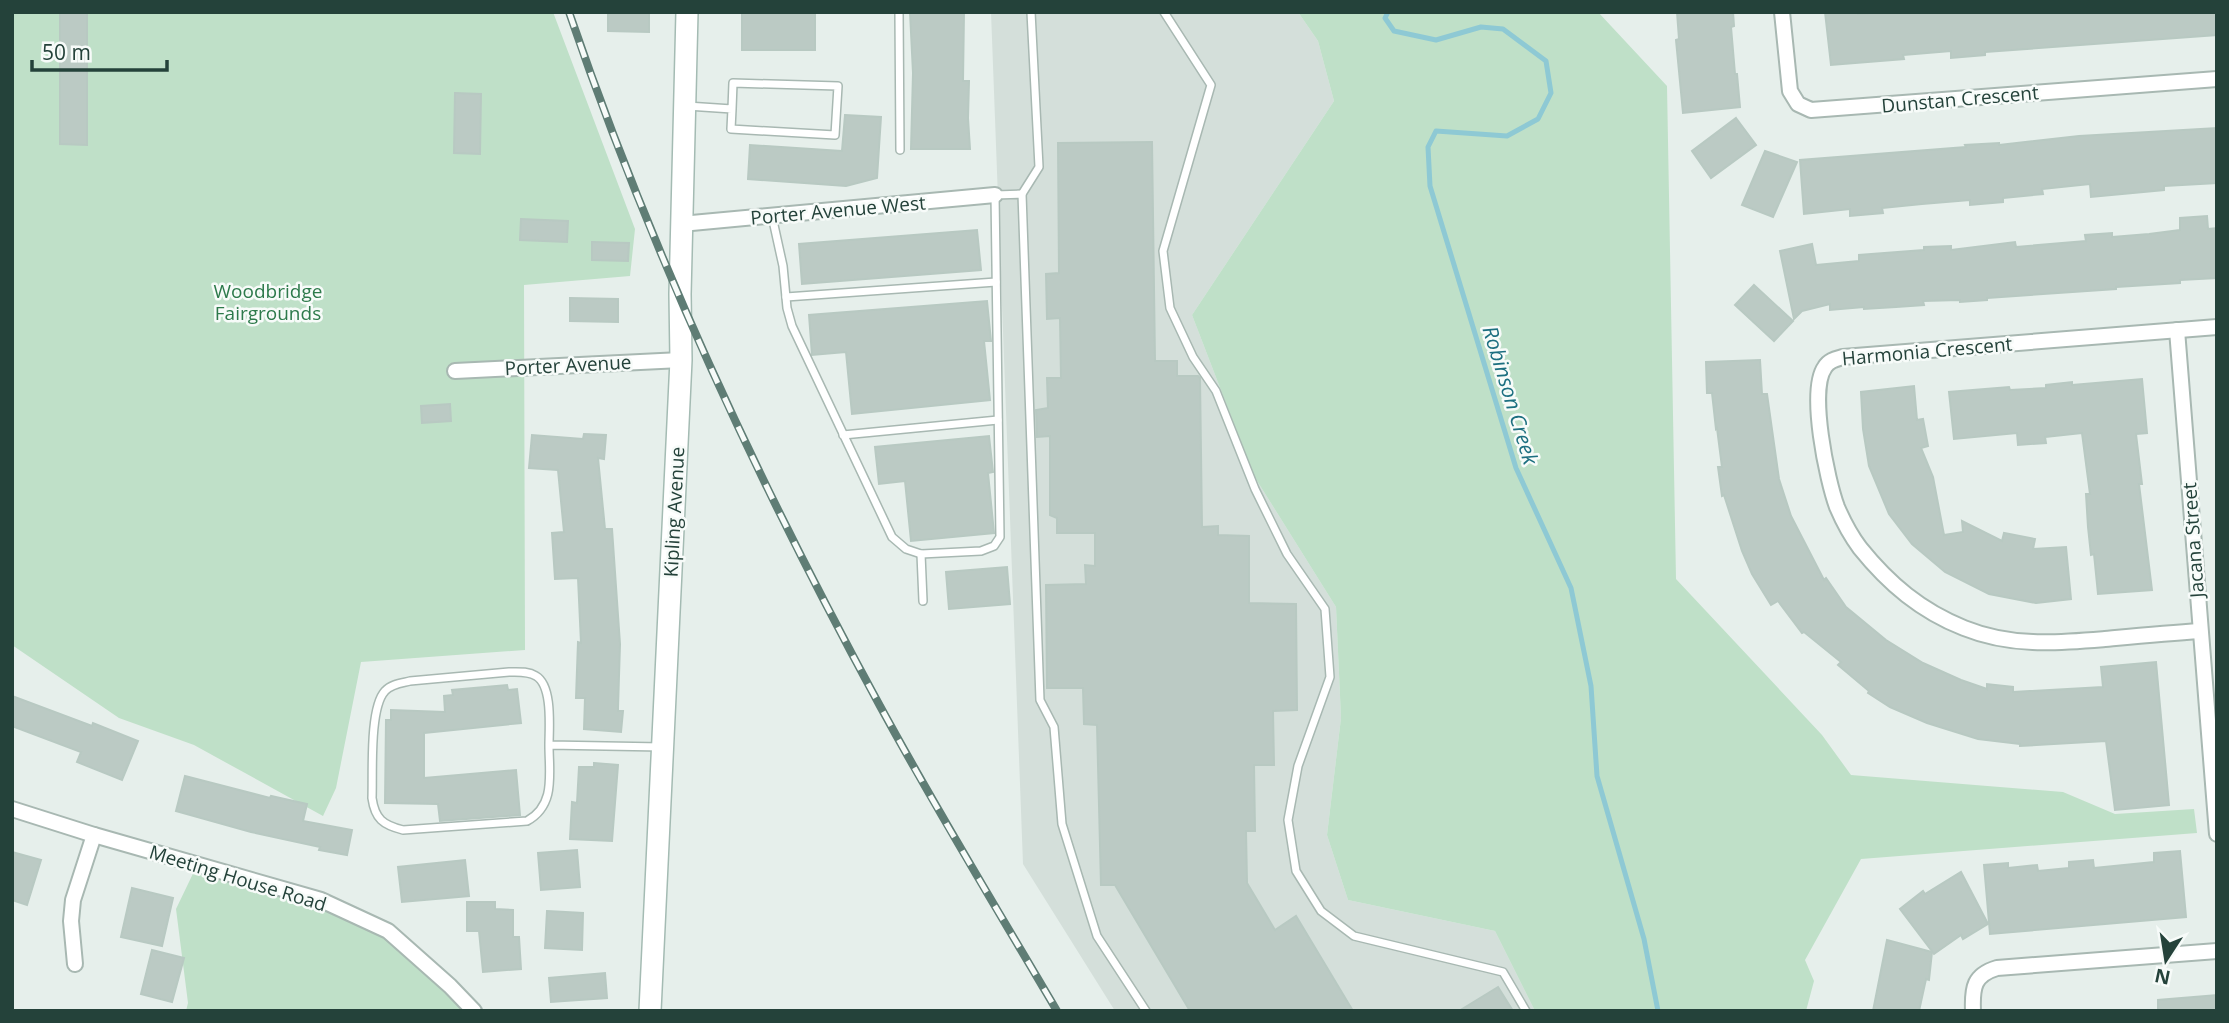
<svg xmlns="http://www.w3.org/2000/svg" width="2229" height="1023" font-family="'Open Sans',sans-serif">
	<rect width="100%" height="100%" fill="#e6efeb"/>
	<!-- built -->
	<path fill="#d4dfda" d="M991,12H1298L1318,41L1334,101L1192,315L1254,476L1336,607L1341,718L1327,835L1348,900L1495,931L1535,1011H1115L1023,864Z"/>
	<!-- green -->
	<g fill="#bfe0c8">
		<path d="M12,12H553L635,229L630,276L524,285L525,650L361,662L336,788L323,816L194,745L119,718L12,645Z"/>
		<path d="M1298,12H1598L1667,86L1676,579L1822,735L1851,775L2063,792L2115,814L2194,809L2197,833L1861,859L1805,960L1814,981L1806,1011H1535L1495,931L1348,900L1327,835L1341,718L1336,607L1254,476L1192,315L1334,101L1318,41Z"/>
		<path d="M200,859L375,920L477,1011H186L188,1003L176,909Z"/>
	</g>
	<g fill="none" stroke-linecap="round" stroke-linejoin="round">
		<!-- stream -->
		<path stroke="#8ec9d4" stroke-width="5" d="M1388,12L1385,18L1394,31L1436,40L1481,27L1503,29L1546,61L1551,93L1538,119L1507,136L1436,131L1428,147L1430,186L1516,468L1571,588L1591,686L1597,776L1644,939L1658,1011"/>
	</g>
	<!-- building -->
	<g fill="#bbcac4" stroke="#b8c9c2" stroke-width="2">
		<path d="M60,12H87V145L60,144Z"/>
		<path d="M608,12H649V32L608,31Z"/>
		<rect x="742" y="12" width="73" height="38"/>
		<path d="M910,12H964L963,81H969L968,118L970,149H911L913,73Z"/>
		<path d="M1677,12H1733L1734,26L1731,27L1735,74H1737L1740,107L1683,113L1676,40L1679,39Z"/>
		<path d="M1825,12H1858V14L1882,12H2217V35L1985,52V55L1951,58V51L1903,55L1904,59L1831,65Z"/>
		<path d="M455,93L481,94L480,154L454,153Z"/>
		<path d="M845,115L881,117L877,178L846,186L748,179L750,145L842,151Z"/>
		<path d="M1736,118L1756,145L1711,178L1692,151Z"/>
		<path d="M2217,128V183L2164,186V190L2091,197L2090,184L2042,189L2043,194L2003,198V202L1970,205V200L1922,204L1882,208L1883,213L1850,216V209L1804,214L1800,160L1966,147L1965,145L1999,143V145L2079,136Z"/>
		<path d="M1152,142L1155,361H1177V376H1198L1200,378L1202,527L1218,526V535L1249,536V603L1296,604L1297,710L1273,711L1274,765H1254L1255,831H1246L1247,883L1275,930L1296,916L1353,1011H1190L1115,885H1101L1097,725L1084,724L1083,688H1047L1046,585L1086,584L1085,565L1095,566V533H1057V518L1050,515V436L1037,437L1036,410L1048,408L1047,378H1061L1060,318L1047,319L1046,274L1059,273L1058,143Z"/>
		<path d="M1765,151L1797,162L1773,217L1742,205Z"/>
		<path d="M2207,216L2208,229L2217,228V278L2180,280V283L2116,287V289L1987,298V300L1960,302V300L1923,301L1924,305L1896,307L1864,309V307L1830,310V304L1802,311L1794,319L1780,251L1812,244L1816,265L1859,261V255L1924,250V247L1951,246V250L2015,242L2016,247L2086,241L2085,235L2112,233V237L2149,234L2180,230V218Z"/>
		<path d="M521,219L568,221L567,242L520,240Z"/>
		<path d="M977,230L981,270L802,284L799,244Z"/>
		<path d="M592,242L629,243L628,261L592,260Z"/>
		<path d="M1754,285L1793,321L1774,341L1735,305Z"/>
		<path d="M570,298L618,299V322L570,321Z"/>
		<path d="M987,301L991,341H984L990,400L852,414L846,352L812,355L809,315Z"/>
		<path d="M1760,360L1762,394H1767L1779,479L1791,516L1824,580L1826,578L1846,607L1886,640L1923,663L1961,680L1987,689V684L2013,687V692L2103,687L2101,667L2156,662L2169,805L2115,810L2106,741L2020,746V744L1978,739L1927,723L1890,707L1868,693L1869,691L1838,665L1841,662L1804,632L1802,633L1778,601L1771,605L1752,574L1742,551L1724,495L1722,496L1718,467H1722L1717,428L1716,429L1712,393H1707L1706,362Z"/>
		<path d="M2142,379L2147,433L2136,434L2142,484H2139L2152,590L2098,594L2094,554L2091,555L2088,527L2086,494H2090L2082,433L2045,437L2046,443L2018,445L2017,433L1954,439L1949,392L2009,387L2010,390L2046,388V385L2072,382V385Z"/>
		<path d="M1914,386L1917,420L1923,419L1928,446L1921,448L1933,477L1944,535L1963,532L1962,521L2002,541L2004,533L2035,539L2033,549L2066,547L2071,599L2036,603L1989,594L1945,572L1912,544L1889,514L1869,466L1863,429L1861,392Z"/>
		<path d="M450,404L451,421L422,423L421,406Z"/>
		<path d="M584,434L606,435L604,459L598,458L605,529H612L620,644L618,708V711H623L621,732L584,729L585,698H576L578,642L581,643L578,578L555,579L552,533L564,532L558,470L529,468L532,435L583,439Z"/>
		<path d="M989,436L993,472L988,473L994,533L911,541L905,481L879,484L875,447Z"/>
		<path d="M1007,567L1010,604L949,609L946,572Z"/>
		<path d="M507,685L508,690L517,689L521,723L424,733V778L516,770L520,815L440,821L438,804L385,803L386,720H391V710L445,712L444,696L453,695L452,690Z"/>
		<path d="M12,696L92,726L93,723L138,741L122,780L77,762L81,752L12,726Z"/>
		<path d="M594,763L618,765L612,841L570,839L572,802L577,803L579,767H594Z"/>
		<path d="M185,776L270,798L271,796L307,804L303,821L352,830L347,855L319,850L320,847L251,832L176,811Z"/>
		<path d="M577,850L580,887L541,890L538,853Z"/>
		<path d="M2180,851L2186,917L1990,934L1984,865L2008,863V868L2037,865L2038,871L2069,868V862L2093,860L2094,868L2154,862V853Z"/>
		<path d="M12,852L41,860L27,905L12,900Z"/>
		<path d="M465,860L469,896L402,902L398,867Z"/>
		<path d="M1961,872L1988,924L1963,939L1961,935L1934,954L1900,909L1923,891L1925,894Z"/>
		<path d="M132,888L173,898L162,946L121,937Z"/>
		<path d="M467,902H495V909L513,910V937H519L521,969L483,972L479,931H467Z"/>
		<path d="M547,911L583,913L582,950L545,948Z"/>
		<path d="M1887,940L1932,952L1929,980L1926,979L1919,1011H1873Z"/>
		<path d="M152,950L184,958L172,1002L141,994Z"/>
		<path d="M605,973L607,998L551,1002L549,978Z"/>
		<path d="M1498,987L1513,1011H1459Z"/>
		<path d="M2217,995V1011H2158V1000Z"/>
	</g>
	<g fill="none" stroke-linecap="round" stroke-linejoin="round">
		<!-- lane casing -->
		<g stroke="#a8b8b2" stroke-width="10">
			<g id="lane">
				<path d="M899,12L900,150"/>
				<path d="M1164,12L1211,85L1163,251L1170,308L1193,357L1216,391L1255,489L1287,554L1325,609L1330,677L1298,766L1288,820L1296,871L1321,911L1354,936L1503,972L1526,1011"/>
				<path d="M687,106L732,109L733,83L838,86L835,135L731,129L732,109"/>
				<path d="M1022,194L1039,167L1031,12"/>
				<path d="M772,216L783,266L787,308L792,326L892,537L906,549L921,554L981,551L994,546L1000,537L995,195L1022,194L1040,700L1054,727L1062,824L1097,936L1146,1011"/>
				<path d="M786,297L996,282"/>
				<path d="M843,435L998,420"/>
				<path d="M921,554L923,601"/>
				<path d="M549,745C549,728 553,686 536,676C528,671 518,672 509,672L410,681C402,683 391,684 385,691C369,708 373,774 372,798C375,819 383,825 403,830L527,821C556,805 549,774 549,745L662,747"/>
			</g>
		</g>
		<!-- street casing -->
		<g stroke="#a8b8b2" stroke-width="18">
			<g id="street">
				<path d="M1782,12L1790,91L1798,104L1811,110L2217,79"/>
				<path d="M681,224L995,195"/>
				<path d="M2177,330L2217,834"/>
				<path d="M455,371L681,360"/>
				<path d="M2200,631C2168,633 2137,636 2105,639C2056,643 2011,647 1964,628C1921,611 1889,584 1860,548C1851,536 1843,521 1837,507C1827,480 1808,390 1825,367C1829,360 1836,359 1843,357L2217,327"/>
				<path d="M12,809L94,835L321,900L388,931L450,986L474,1011"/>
				<path d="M75,964L71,921L73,900L94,835"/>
				<path d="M1973,1011C1972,987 1974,975 1997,968L2217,951"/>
			</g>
		</g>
		<!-- secondary casing -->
		<g stroke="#a4bbb3" stroke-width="24">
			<path id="secondary" d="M650,1011L681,360L680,294L687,12"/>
		</g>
		<!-- lane -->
		<use href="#lane" stroke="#fff" stroke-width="7"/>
		<!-- street -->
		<use href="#street" stroke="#fff" stroke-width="14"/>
		<!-- secondary -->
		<use href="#secondary" stroke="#fff" stroke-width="21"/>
		<!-- rail casing -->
		<g stroke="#5f7d75" stroke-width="8">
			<path id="rail" d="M569,12C651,252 759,484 880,706C936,809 997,909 1057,1011"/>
		</g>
		<!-- rail -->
		<use href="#rail" stroke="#f7fbf9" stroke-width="5" stroke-dasharray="16" stroke-linecap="butt"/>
	</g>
	<g text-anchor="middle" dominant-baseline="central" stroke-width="5" stroke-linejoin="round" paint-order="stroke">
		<!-- street labels -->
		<g font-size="19" fill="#24423a" stroke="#f7fbf9">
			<text transform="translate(1960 99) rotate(-5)">Dunstan Crescent</text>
			<text transform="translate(838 210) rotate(-5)">Porter Avenue West</text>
			<text transform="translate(1927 351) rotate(-5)">Harmonia Crescent</text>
			<text transform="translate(568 365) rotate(-3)">Porter Avenue</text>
			<text transform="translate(674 512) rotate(-87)">Kipling Avenue</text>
			<text transform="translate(2193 540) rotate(-94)">Jacana Street</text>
			<text transform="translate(238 878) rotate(17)">Meeting House Road</text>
		</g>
		<!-- park labels -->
		<g font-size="19" fill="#2d7a4b" stroke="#f7fbf9">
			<text x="268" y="291">Woodbridge<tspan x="268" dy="22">Fairgrounds</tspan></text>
		</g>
		<!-- water labels -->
		<g font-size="21" font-style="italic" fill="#1c6f80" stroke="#f7fbf9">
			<text transform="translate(1511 395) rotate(73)">Robinson Creek</text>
		</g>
	</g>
	<!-- border -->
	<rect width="2229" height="1023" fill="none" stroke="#24423a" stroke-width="28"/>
	<!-- north arrow -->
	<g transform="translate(2166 960) rotate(192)" stroke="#f7fbf9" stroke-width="5" paint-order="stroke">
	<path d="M0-5L12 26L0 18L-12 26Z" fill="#24423a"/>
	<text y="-10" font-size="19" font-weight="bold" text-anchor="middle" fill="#24423a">N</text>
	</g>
	<!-- scale -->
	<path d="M32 60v10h135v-10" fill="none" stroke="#24423a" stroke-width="3.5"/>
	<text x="42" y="60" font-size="21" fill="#24423a" stroke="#f7fbf9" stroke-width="5" paint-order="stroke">50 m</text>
</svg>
